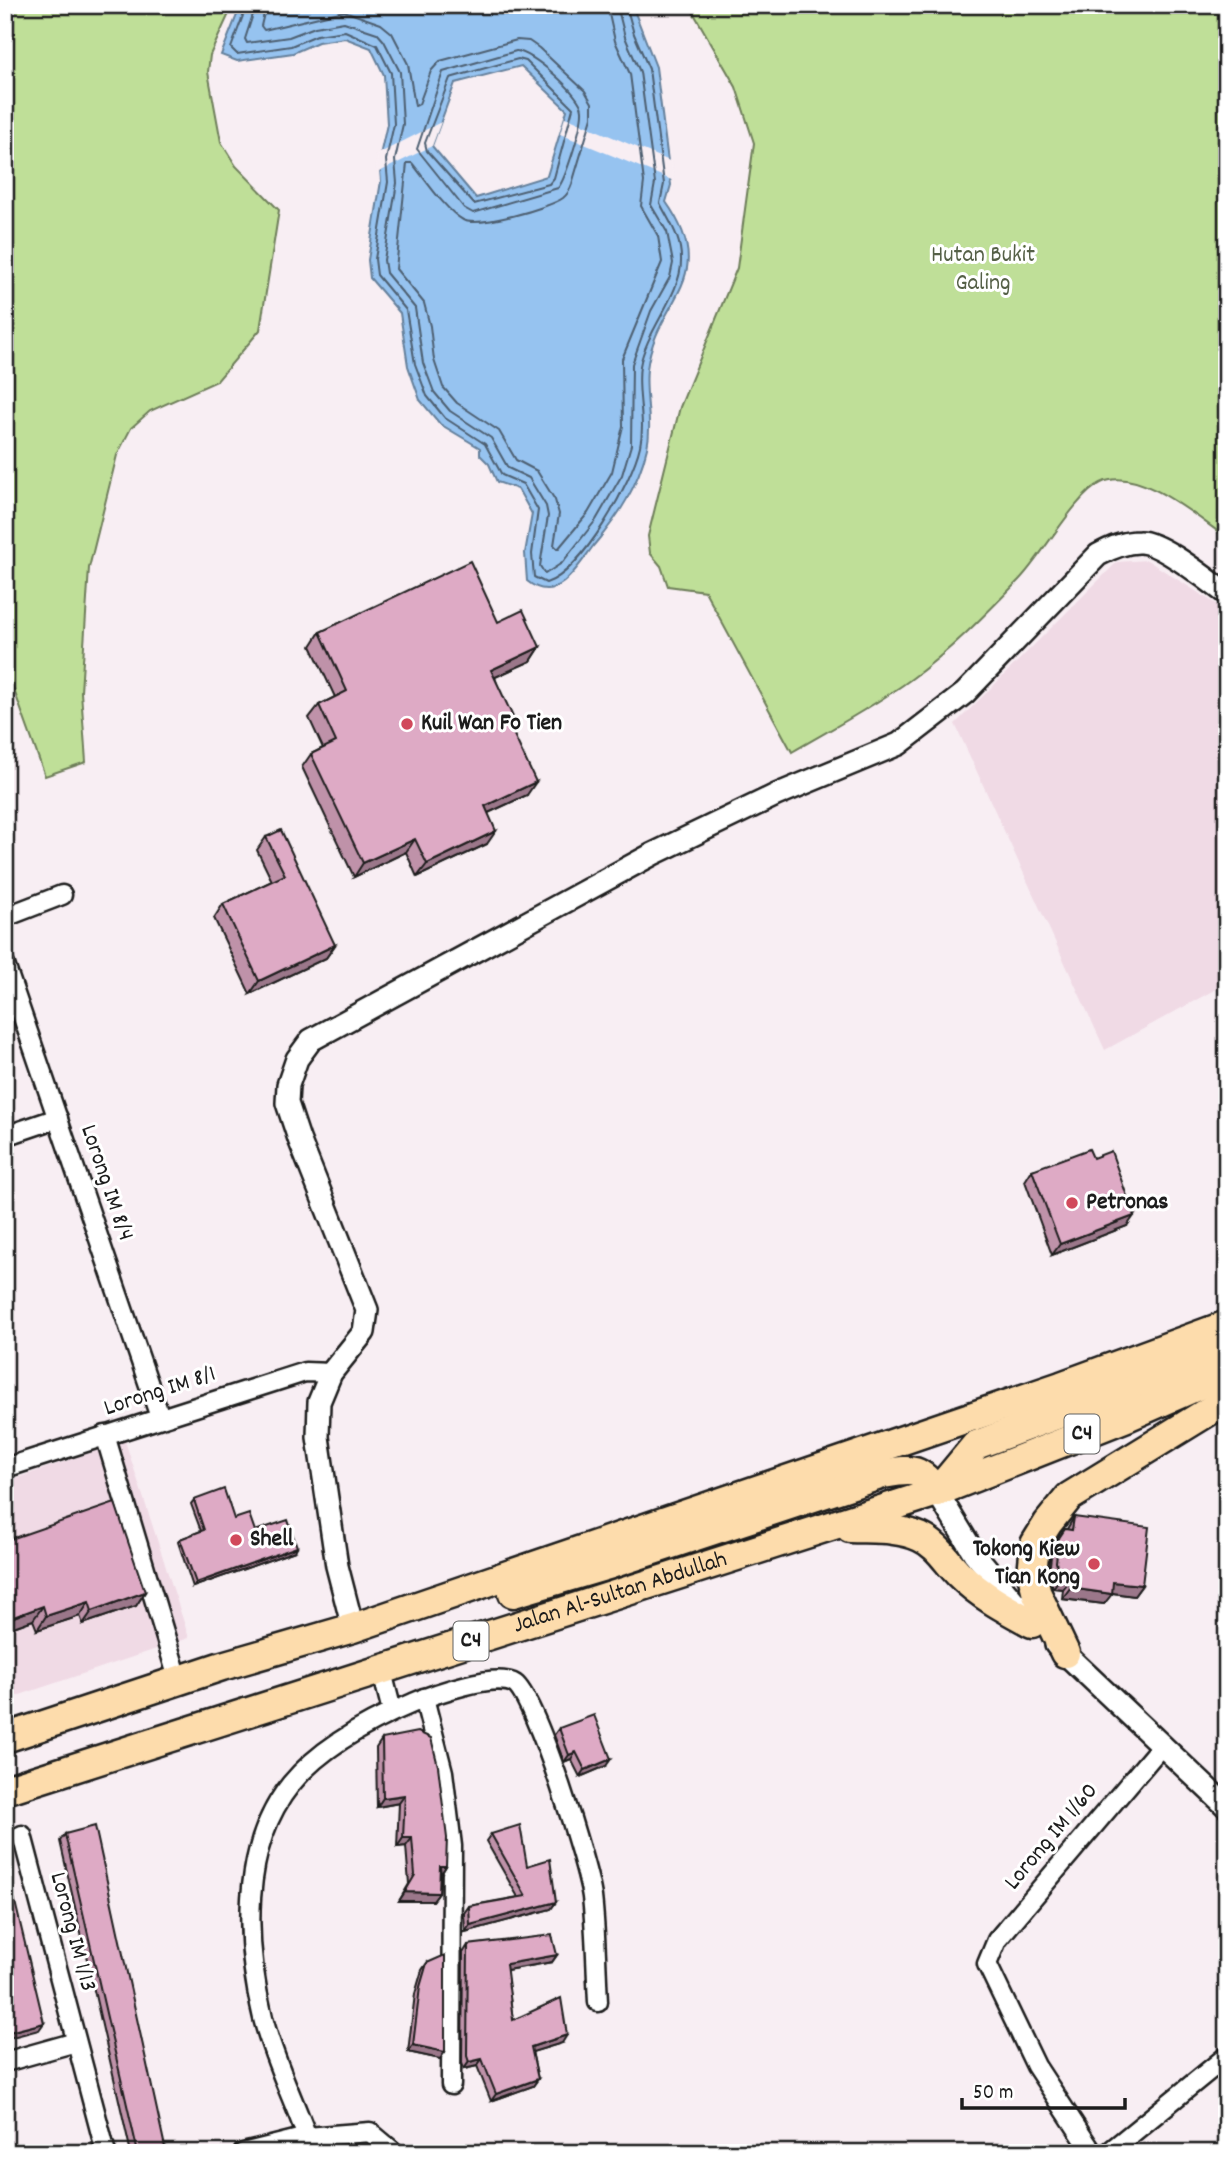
<svg xmlns="http://www.w3.org/2000/svg" width="1232" height="2158" font-family="Dekko,sans-serif">
	<rect width="100%" height="100%" fill="#f8eef3"/>
	<filter id="ink" filterUnits="userSpaceOnUse"><feTurbulence type="fractalNoise" baseFrequency=".0143" numOctaves="2"/><feDisplacementMap in="SourceGraphic" scale="14" xChannelSelector="R" yChannelSelector="G"/><feConvolveMatrix kernelMatrix="1 2 1 2 8 2 1 2 1" color-interpolation-filters="sRGB"/></filter>
	<g filter="url(#ink)">
		<!-- built -->
		<g fill="#f0dae5">
			<path d="M1147,560L1227,611V983L1105,1050L955,724L1117,562Z"/>
			<path d="M125,1441L189,1638L5,1700V1482Z"/>
		</g>
		<!-- green -->
		<g fill="#bfdf98" stroke="#6e7e5a" stroke-width="2">
			<path d="M5,5H233L210,55L208,72L221,142L236,166L279,210L260,330L217,381L150,411L131,428L117,455L89,568L81,692L86,762L45,776L5,665Z"/>
			<path d="M689,5H1227V538C1198,518 1138,465 1101,483C1075,495 1042,557 1019,580C985,615 950,651 910,680C873,707 831,729 792,752L705,591L668,586L661,566L650,553L648,536L680,407L737,268L754,143L736,87Z"/>
		</g>
		<!-- water -->
		<path fill="#96c3f0" stroke="#65809b" stroke-width="2" fill-rule="evenodd" d="M241,5H632L656,67L671,185L666,202C721,280 656,298 647,369C644,395 653,421 647,448C638,486 619,516 594,545C577,567 557,606 527,581L525,553L532,514L518,489L497,482L489,464L480,455V448L440,424L420,400L408,366L400,313L370,278L368,260L381,181L379,160L387,124L384,75L371,48L345,38L318,42L293,53L237,61L221,55ZM521,66L567,110L547,176L476,198L432,146L455,83Z"/>
		<!-- pier -->
		<g fill="#f8eef3">
			<path d="M565,117L672,162L674,181L560,134Z"/>
			<path d="M441,122L432,146L377,173L376,155Z"/>
		</g>
		<g fill="none" stroke-linecap="round" stroke-linejoin="round">
			<!-- shore -->
			<g stroke="#4d5f71" stroke-width="2">
				<path d="M247,5L231,48L237,54L291,46L317,35L345,31L377,45L391,73L394,124L386,160L388,182L375,259L377,275L406,310L415,364L427,396L445,418L485,444L502,475L523,484L538,510L532,554L534,577L546,583C582,572 632,482 640,446C646,419 636,392 640,366C646,331 681,294 681,262C682,238 670,223 660,203L664,184L649,69L634,34L626,5"/>
				<path d="M256,5L245,39L247,43L289,37L315,27L344,22L377,33L384,41L400,72L403,124L395,160L397,183L384,260L386,273L415,308L423,363L434,392L450,411L491,438L508,468L529,478L546,506L548,516L540,566L545,574L562,563L596,520L622,475L631,445L632,364L651,311L670,277L673,263L667,232L651,205L655,183L640,72L625,37L617,5"/>
				<path d="M266,5L261,26L264,30L344,11L381,24L392,33L408,64L415,106L419,104L431,71L440,61L517,40L529,41L539,48L585,91L592,103V117L572,184C570,190 568,194 563,198C549,208 478,228 463,220C446,211 425,179 412,163H407L396,269L424,303L430,326L434,360L443,387L457,403L499,431L516,460L537,471L555,500L559,514L554,545L558,549L588,513L612,472L623,426L622,359L662,262L658,236L641,206L644,182L630,74L615,41L607,5"/>
				<path d="M516,51C530,50 582,95 582,110C583,124 566,178 558,188L473,213L464,208L417,149L443,72Z"/>
				<path d="M518,59L526,61L573,108L554,178L549,184L474,204L427,151L425,143L450,78Z"/>
			</g>
			<!-- minor casing -->
			<g stroke="#1c1c1c" stroke-width="23">
				<g id="minor">
					<path d="M5,917L62,895"/>
					<path d="M5,965L160,1417"/>
					<path d="M5,1136L58,1118"/>
					<path d="M105,1435L179,1682"/>
					<path d="M5,1468L305,1372L331,1373"/>
					<path d="M381,1668L392,1711"/>
					<path d="M424,1698L443,1772L452,1846L451,2085"/>
					<path d="M22,1835L106,2153"/>
					<path d="M5,2062L76,2042"/>
					<path d="M307,2137C293,2098 273,2058 263,2018C245,1944 240,1847 291,1784C321,1747 370,1721 413,1703C433,1694 496,1672 515,1684C536,1699 588,1866 592,1897C596,1931 596,1967 598,2002"/>
					<path d="M243,2153L307,2137L370,2132L395,2153"/>
					<path d="M1093,2153L1036,2066L987,1964L997,1940L1162,1745"/>
					<path d="M1108,2153L1227,2056"/>
				</g>
			</g>
			<!-- tertiary casing -->
			<g stroke="#1c1c1c" stroke-width="26">
				<g id="tertiary">
					<path d="M937,1492L974,1553L1023,1612"/>
					<path d="M353,1628L337,1566L318,1437L319,1402L331,1373L364,1332L367,1310L299,1139L287,1103L288,1085L297,1059L311,1040L653,854L776,795L899,744L965,693L1098,555C1111,548 1124,542 1139,542C1160,541 1209,581 1227,594"/>
					<path d="M1056,1645L1227,1807"/>
				</g>
			</g>
			<!-- primary casing -->
			<g stroke="#1c1c1c" stroke-width="33">
				<g id="primary">
					<path d="M937,1492L976,1445L1152,1379L1218,1347"/>
					<path d="M850,1528C873,1529 898,1527 920,1537C938,1545 946,1561 959,1574C980,1595 1006,1609 1032,1623"/>
					<path d="M513,1593L611,1564L883,1474C913,1469 918,1467 937,1492"/>
					<path d="M1065,1653L1037,1594L1032,1574L1035,1544L1048,1523L1069,1497L1227,1400"/>
					<path d="M5,1738L222,1666L353,1628L1061,1386L1227,1325"/>
					<path id="s1" d="M5,1790L937,1492L1127,1417L1227,1373"/>
				</g>
			</g>
			<!-- minor -->
			<use href="#minor" stroke="#fff" stroke-width="18"/>
			<!-- tertiary -->
			<use href="#tertiary" stroke="#fff" stroke-width="21"/>
			<!-- primary -->
			<use href="#primary" stroke="#fddcac" stroke-width="28"/>
		</g>
		<!-- wall -->
		<g fill="#bf92a9" stroke="#1c1c1c" stroke-width="2">
			<path d="M498,622L540,647L531,661L495,677L509,723L527,795L488,813L487,844L417,877L406,852L354,877L302,767L311,754L323,748L309,718L319,705L335,697L311,646L320,632Z"/>
			<path d="M266,837L335,945L326,958L250,994L214,918L223,904L272,881L257,850Z"/>
			<path d="M1093,1158L1127,1226L1052,1255L1025,1181L1032,1170Z"/>
			<path d="M194,1500L234,1519L255,1531L295,1551L193,1587L178,1542L180,1539L201,1531L191,1504Z"/>
			<path d="M1074,1517L1142,1585L1134,1596L1112,1593L1104,1604L1062,1599L1063,1589L1053,1588L1049,1573L1052,1548L1065,1529H1067Z"/>
			<path d="M5,1541L145,1592L136,1606L83,1624L80,1616L37,1630L33,1620L5,1630Z"/>
			<path d="M559,1728L606,1766L580,1777L571,1759L564,1762L554,1735Z"/>
			<path d="M382,1739L446,1866L441,1874L439,1893L433,1901H399L409,1884L406,1846L397,1847L399,1803L377,1807L376,1748Z"/>
			<path d="M65,1834L161,2153H131L60,1841Z"/>
			<path d="M491,1834L527,1866L556,1902L551,1909L465,1932L464,1913L469,1906L518,1897L486,1841Z"/>
			<path d="M468,1945L557,1955L552,1962L506,1970L513,2020L562,2043L532,2052L538,2079L533,2086L491,2101L477,2066L464,2069L462,2063L463,1953Z"/>
			<path d="M427,1963L440,2059L408,2052L415,1994L422,1970Z"/>
		</g>
		<!-- shaded-wall -->
		<g fill="#9b778a" stroke="#1c1c1c" stroke-width="2">
			<path d="M540,647L531,661L482,683L491,670Z"/>
			<path d="M536,782L527,795L475,819L485,806Z"/>
			<path d="M496,831L487,844L417,877L427,864Z"/>
			<path d="M415,839L406,852L354,877L363,863Z"/>
			<path d="M335,945L326,958L250,994L259,981Z"/>
			<path d="M1134,1216L1127,1226L1052,1255L1060,1244Z"/>
			<path d="M297,1547L295,1551L193,1587L196,1583Z"/>
			<path d="M1060,1578L1071,1579L1063,1589L1053,1588Z"/>
			<path d="M1113,1582L1142,1585L1134,1596L1106,1592Z"/>
			<path d="M1070,1588L1112,1594L1104,1604L1062,1599Z"/>
			<path d="M145,1592L136,1606L83,1624L92,1611Z"/>
			<path d="M89,1602L80,1616L37,1630L46,1616Z"/>
			<path d="M43,1606L33,1620L5,1630V1622L8,1619Z"/>
			<path d="M576,1752L571,1759L564,1762L569,1755Z"/>
			<path d="M611,1759L606,1766L580,1777L585,1770Z"/>
			<path d="M405,1795L399,1803L377,1807L383,1798Z"/>
			<path d="M403,1838H412L406,1846L397,1847Z"/>
			<path d="M440,1866H446L441,1874Z"/>
			<path d="M405,1892L439,1893L433,1901H399Z"/>
			<path d="M556,1902L551,1909L465,1932L470,1925Z"/>
			<path d="M557,1955L552,1962L501,1971L506,1964Z"/>
			<path d="M44,2023L39,2030L5,2039V2033Z"/>
			<path d="M567,2035L562,2043L526,2054L531,2047Z"/>
			<path d="M413,2045L445,2052L440,2059L408,2052Z"/>
			<path d="M482,2059L477,2066L464,2069L469,2062Z"/>
			<path d="M538,2079L533,2086L491,2101L496,2094Z"/>
			<path d="M165,2147L161,2153H139Z"/>
		</g>
		<!-- building -->
		<g fill="#deaac5" stroke="#1c1c1c" stroke-width="2">
			<path d="M470,561L498,622L523,610L540,647L491,670L513,717L507,720L536,782L485,806L496,831L427,864L415,839L363,863L311,754L336,742L319,705L347,691L320,632Z"/>
			<path d="M281,830L335,945L259,981L223,904L285,875L266,837Z"/>
			<path d="M1089,1149L1093,1158L1111,1151L1134,1216L1060,1244L1032,1170Z"/>
			<path d="M224,1489L234,1519L249,1514L255,1531L288,1520L297,1547L196,1583L180,1539L204,1530L194,1500Z"/>
			<path d="M115,1503L145,1592L92,1611L89,1602L46,1616L43,1606L8,1619L5,1613V1541Z"/>
			<path d="M1074,1517L1149,1527L1142,1585L1113,1582L1112,1594L1070,1588L1071,1579L1060,1578L1056,1562L1059,1538L1065,1529L1072,1530Z"/>
			<path d="M594,1715L611,1759L585,1770L576,1752L569,1755L559,1728Z"/>
			<path d="M418,1732L431,1738L438,1766L447,1838L446,1866H440L439,1893L405,1892L415,1875L412,1838H403L405,1795L383,1798L382,1739Z"/>
			<path d="M520,1825L527,1866L550,1859L556,1902L470,1925L469,1906L526,1896L491,1834Z"/>
			<path d="M95,1826L165,2147L139,2153H138L65,1834Z"/>
			<path d="M5,1860L44,2023L5,2033Z"/>
			<path d="M552,1935L557,1955L506,1964L513,2020L561,1998L567,2035L531,2047L538,2079L496,2094L482,2059L469,2062L467,2056L468,1945Z"/>
			<path d="M445,1955V2052L413,2045L420,1987L427,1963Z"/>
		</g>
	</g>
	<!-- markers -->
	<g fill="#d1495b" stroke="#fff" stroke-width="2.5">
		<circle cx="407" cy="724" r="7"/>
		<circle cx="1072" cy="1203" r="7"/>
		<circle cx="236" cy="1540" r="7"/>
		<circle cx="1094" cy="1564" r="7"/>
	</g>
	<g text-anchor="middle" dominant-baseline="central" stroke-width="6" stroke-linejoin="round" paint-order="stroke">
		<!-- shield labels -->
		<g fill="#fff" stroke="#606060" stroke-width="2">
			<rect x="1064.5" y="1414.5" width="35" height="39" rx="5"/>
			<rect x="453.5" y="1621.5" width="35" height="39" rx="5"/>
		</g>
		<g font-size="23" font-weight="bold" fill="#1c1c1c">
			<text x="1082" y="1434">C4</text>
			<text x="471" y="1641">C4</text>
		</g>
		<!-- park labels -->
		<g font-size="24" fill="#556047" stroke="#fff">
			<text x="983" y="256">Hutan Bukit<tspan x="983" dy="28">Galing</tspan></text>
		</g>
		<!-- poi labels -->
		<g font-size="24" font-weight="bold" fill="#1c1c1c" stroke="#fff" text-anchor="start">
			<text x="421" y="724">Kuil Wan Fo Tien</text>
			<text x="1086" y="1203">Petronas</text>
			<text x="250" y="1540">Shell</text>
			<text x="1080" y="1550" text-anchor="end">Tokong Kiew<tspan x="1080" dy="28">Tian Kong</tspan></text>
		</g>
		<!-- street labels -->
		<g font-size="24" fill="#1c1c1c" stroke="#fff">
			<text transform="translate(106 1183) rotate(71)">Lorong IM 8/4</text>
			<text transform="translate(160 1392) rotate(-18)">Lorong IM 8/1</text>
			<text stroke="none"><textPath href="#s1" startOffset="646">Jalan Al-Sultan Abdullah</textPath></text>
			<text transform="translate(1052 1837) rotate(-50)">Lorong IM 1/60</text>
			<text transform="translate(72 1932) rotate(75)">Lorong IM 1/13</text>
		</g>
	</g>
	<!-- margin -->
	<rect width="1232" height="2158" fill="none" stroke="#fff" stroke-width="28"/>
	<rect x="14" y="14" width="1204" height="2130" fill="none" stroke="#1c1c1c" stroke-width="2.5" filter="url(#ink)"/>
	<!-- scale -->
	<path d="M962 2098v10h163v-10" fill="none" stroke="#1c1c1c" stroke-width="3.5"/>
	<text x="973" y="2098" font-size="21" fill="#1c1c1c" stroke="#ffffff" stroke-width="5" paint-order="stroke">50 m</text>
</svg>
